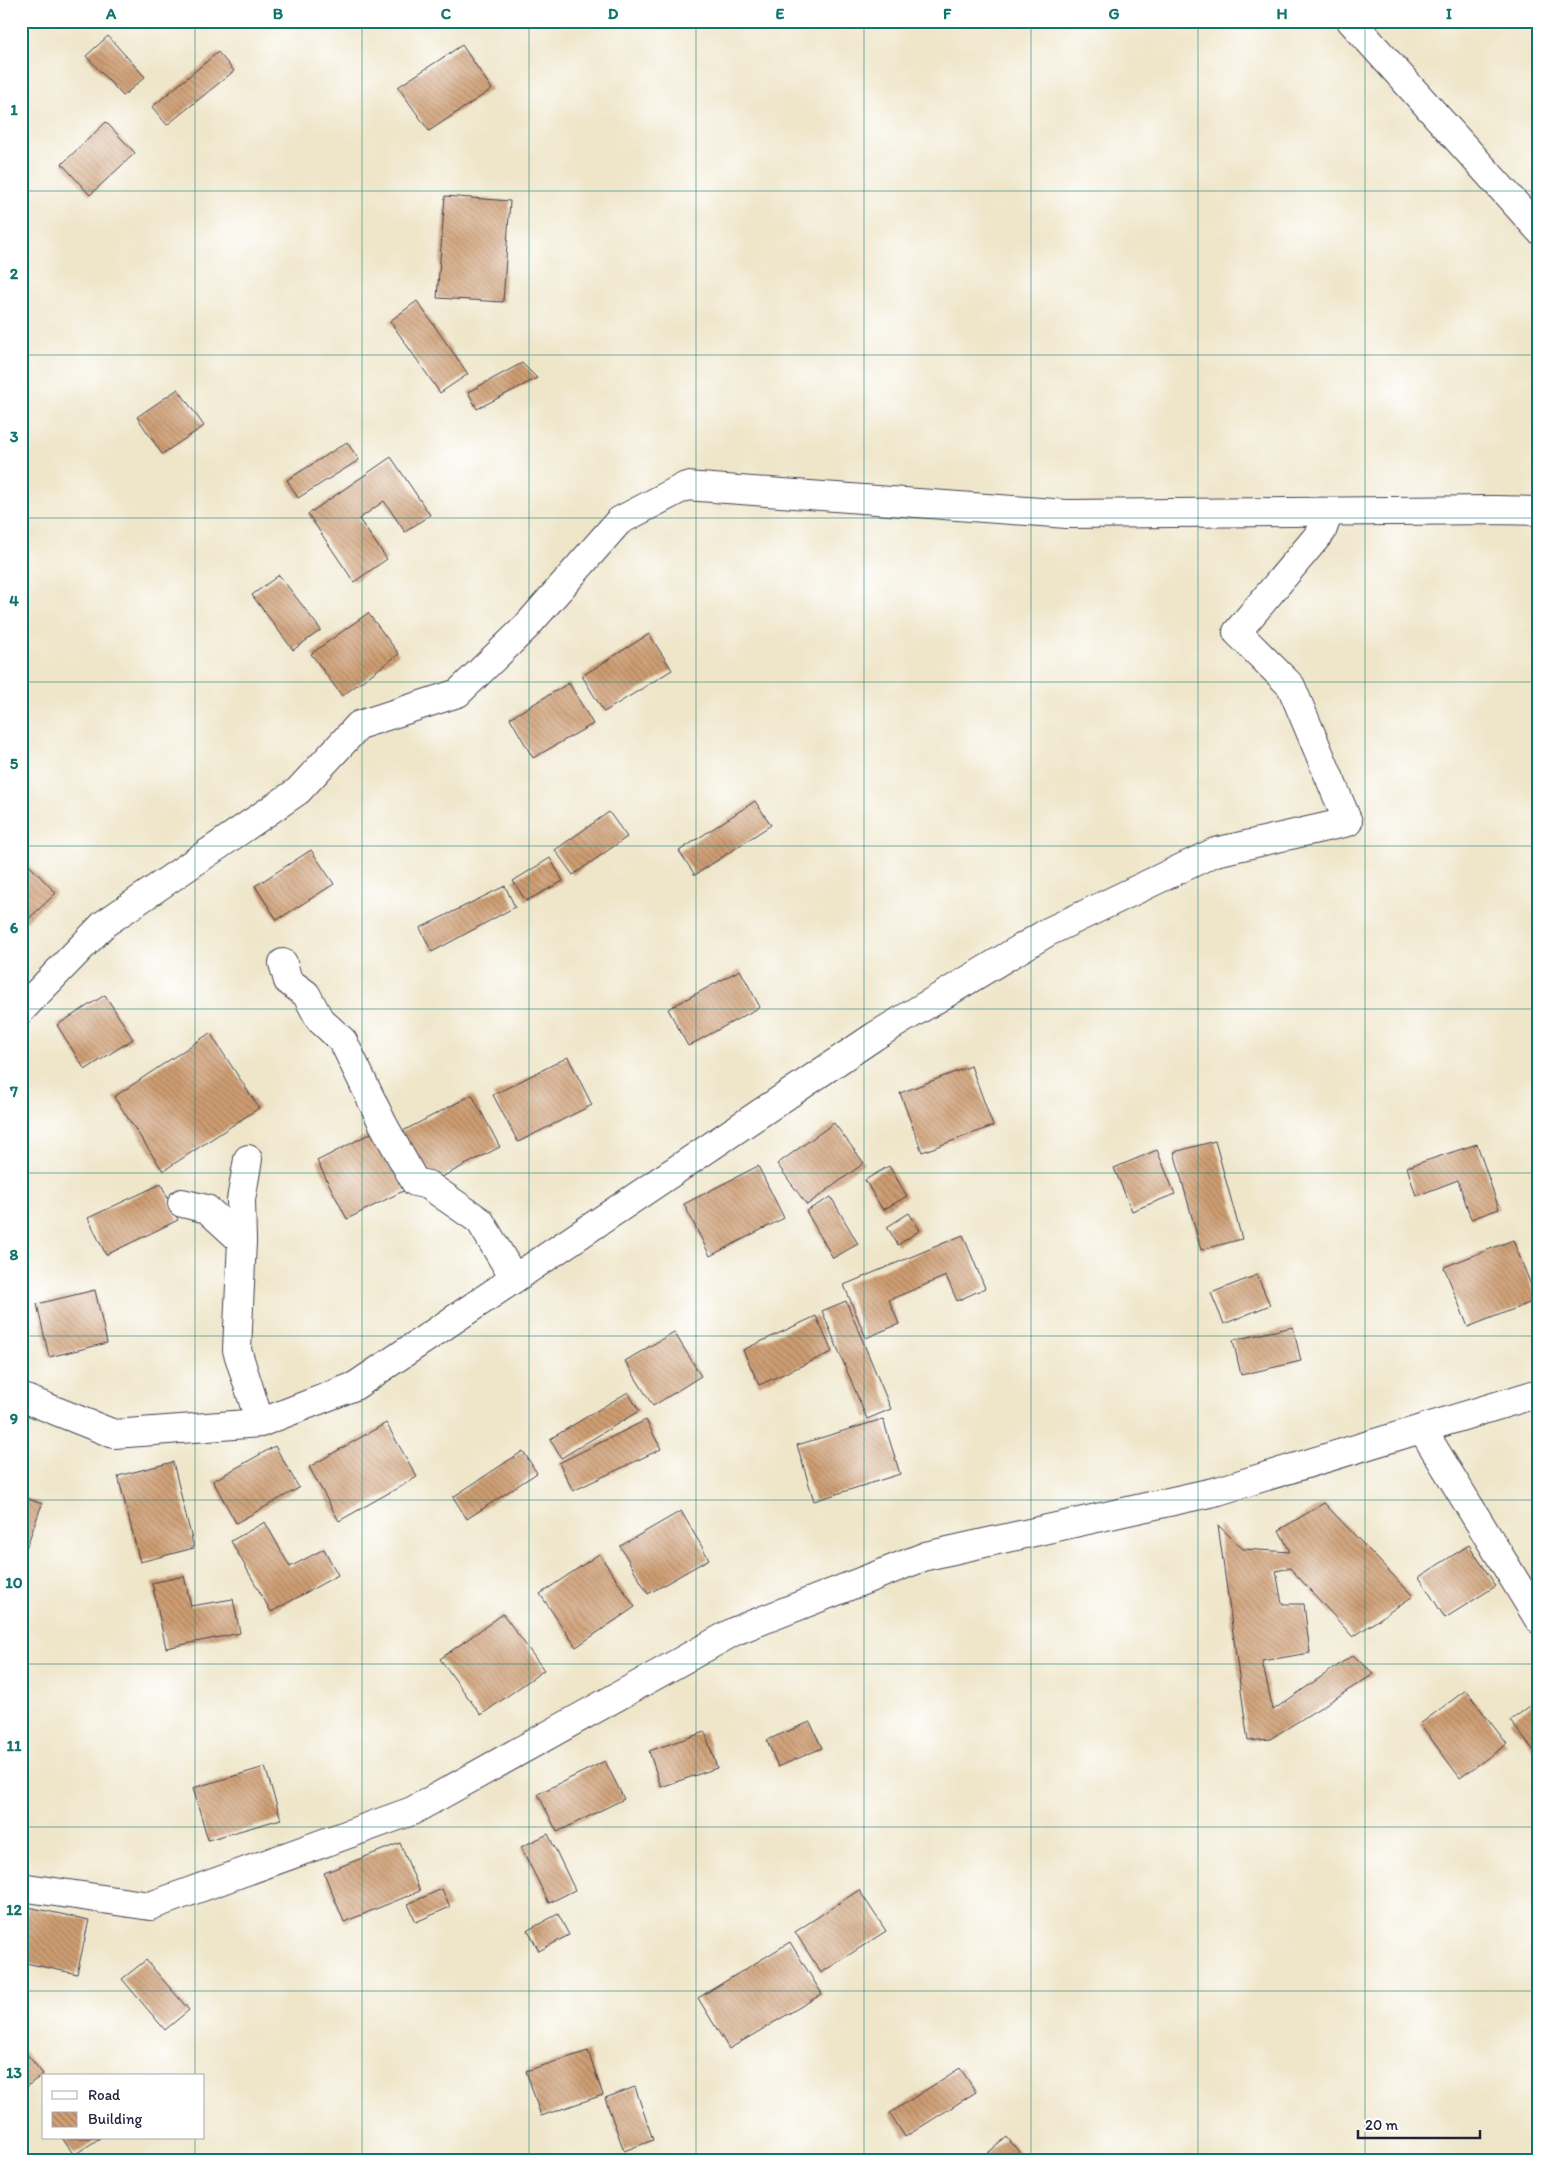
<svg xmlns="http://www.w3.org/2000/svg" width="1560" height="2182" font-family="Itim,sans-serif">
	<defs>
		<pattern id="building-back-hatch" width="6" height="6" patternUnits="userSpaceOnUse" patternTransform="scale(1.25)"><rect width="6" height="6" fill="#ce9d72"/><path d="M-1 5l2 2M0 0l6 6M5-1l2 2" fill="none" stroke="#a7805f"/></pattern>
	</defs>
	<rect width="100%" height="100%" fill="#fff"/>
	<filter id="ink" filterUnits="userSpaceOnUse"><feTurbulence type="fractalNoise" baseFrequency=".02" numOctaves="2"/><feDisplacementMap in="SourceGraphic" scale="10" xChannelSelector="R" yChannelSelector="G"/><feConvolveMatrix kernelMatrix="1 2 1 2 8 2 1 2 1" color-interpolation-filters="sRGB"/></filter>
	<filter id="wash" filterUnits="userSpaceOnUse"><feTurbulence type="fractalNoise" baseFrequency=".0096" numOctaves="4" result="noise"/><feDisplacementMap in="SourceGraphic" scale="20" xChannelSelector="R" yChannelSelector="G"/><feGaussianBlur stdDeviation="1.12" result="paint"/><feColorMatrix in="noise" values="0 0 0 0 0 0 0 0 0 0 0 0 0 0 0 0 0 1.4 0 .05"/><feComposite in="paint" operator="in"/></filter>
	<g filter="url(#wash)">
		<rect width="100%" height="100%" fill="#efe6ca"/>
		<g id="blocks">
			<!-- building -->
			<g fill="url(#building-back-hatch)">
				<path d="M108,36L145,77L123,96L86,56Z"/>
				<path d="M462,45L492,89L429,131L398,87Z"/>
				<path d="M218,52L234,71L167,125L152,107Z"/>
				<path d="M106,122L135,153L90,195L62,164Z"/>
				<path d="M445,196L510,201L503,302L437,298Z"/>
				<path d="M417,301L468,374L440,393L390,321Z"/>
				<path d="M522,363L537,378L477,409L468,392Z"/>
				<path d="M178,389L204,426L162,454L137,417Z"/>
				<path d="M347,442L359,460L298,498L287,480Z"/>
				<path d="M391,457L430,515L405,532L384,501L359,519L387,559L354,582L308,514Z"/>
				<path d="M279,575L321,630L293,650L252,595Z"/>
				<path d="M368,613L399,654L342,696L311,654Z"/>
				<path d="M649,634L672,670L604,712L582,676Z"/>
				<path d="M569,683L593,724L533,758L510,718Z"/>
				<path d="M755,801L771,825L695,875L679,851Z"/>
				<path d="M609,812L627,837L573,875L555,850Z"/>
				<path d="M311,850L334,884L277,920L255,886Z"/>
				<path d="M21,857L56,893L21,926Z"/>
				<path d="M550,858L563,881L526,901L513,881Z"/>
				<path d="M505,886L515,907L432,952L420,928Z"/>
				<path d="M740,970L760,1007L688,1046L668,1009Z"/>
				<path d="M105,995L133,1039L85,1070L57,1025Z"/>
				<path d="M210,1033L259,1108L163,1171L114,1097Z"/>
				<path d="M568,1057L592,1105L518,1142L493,1095Z"/>
				<path d="M971,1066L993,1126L922,1152L900,1093Z"/>
				<path d="M472,1095L500,1147L428,1184L401,1132Z"/>
				<path d="M834,1123L864,1163L807,1205L777,1164Z"/>
				<path d="M375,1131L405,1190L347,1219L317,1161Z"/>
				<path d="M1215,1141L1242,1239L1201,1250L1174,1152Z"/>
				<path d="M1477,1144L1499,1209L1471,1219L1458,1180L1416,1196L1407,1167Z"/>
				<path d="M1157,1150L1175,1194L1132,1211L1114,1168Z"/>
				<path d="M758,1166L784,1218L710,1256L684,1204Z"/>
				<path d="M889,1166L907,1196L883,1210L865,1180Z"/>
				<path d="M161,1184L178,1220L106,1255L88,1218Z"/>
				<path d="M831,1197L858,1244L833,1258L806,1211Z"/>
				<path d="M909,1213L920,1230L898,1245L887,1227Z"/>
				<path d="M963,1235L985,1288L957,1301L946,1276L889,1300L899,1324L866,1338L844,1285Z"/>
				<path d="M1513,1240L1537,1300L1468,1327L1444,1267Z"/>
				<path d="M1257,1275L1270,1305L1224,1324L1211,1293Z"/>
				<path d="M95,1290L107,1343L49,1357L37,1304Z"/>
				<path d="M846,1301L891,1409L867,1419L822,1311Z"/>
				<path d="M816,1316L832,1352L759,1385L743,1350Z"/>
				<path d="M1293,1327L1301,1361L1241,1375L1233,1340Z"/>
				<path d="M674,1332L701,1376L653,1406L625,1361Z"/>
				<path d="M628,1392L639,1411L561,1458L550,1439Z"/>
				<path d="M883,1419L900,1474L814,1501L797,1445Z"/>
				<path d="M646,1420L661,1449L573,1491L559,1463Z"/>
				<path d="M386,1423L417,1477L339,1521L309,1467Z"/>
				<path d="M275,1446L299,1488L236,1523L213,1481Z"/>
				<path d="M523,1451L537,1473L467,1519L453,1497Z"/>
				<path d="M173,1462L194,1548L140,1562L118,1476Z"/>
				<path d="M21,1496L42,1504L25,1551L21,1549Z"/>
				<path d="M1324,1503L1413,1596L1353,1637L1290,1568L1276,1571L1282,1604H1304L1310,1653L1262,1661L1273,1710L1353,1655L1374,1674L1270,1739L1248,1741L1218,1525L1243,1549L1290,1552L1279,1530Z"/>
				<path d="M681,1511L709,1559L648,1594L620,1546Z"/>
				<path d="M265,1522L290,1567L324,1549L338,1575L271,1612L231,1541Z"/>
				<path d="M1469,1545L1496,1586L1445,1618L1419,1577Z"/>
				<path d="M599,1554L635,1607L576,1647L540,1594Z"/>
				<path d="M184,1576L191,1606L233,1599L240,1633L166,1648L152,1583Z"/>
				<path d="M503,1614L544,1670L481,1715L440,1659Z"/>
				<path d="M1466,1690L1507,1744L1460,1778L1420,1724Z"/>
				<path d="M1539,1699V1757L1510,1721Z"/>
				<path d="M810,1722L822,1748L778,1767L767,1740Z"/>
				<path d="M705,1732L717,1768L661,1787L649,1751Z"/>
				<path d="M605,1761L624,1799L557,1832L538,1794Z"/>
				<path d="M265,1767L281,1819L208,1840L193,1788Z"/>
				<path d="M548,1834L575,1890L549,1903L521,1847Z"/>
				<path d="M400,1843L420,1891L344,1922L324,1873Z"/>
				<path d="M442,1889L450,1907L416,1922L408,1904Z"/>
				<path d="M859,1890L886,1931L821,1973L795,1932Z"/>
				<path d="M28,1907L89,1920L77,1974L21,1962V1939Z"/>
				<path d="M558,1914L569,1935L539,1951L528,1930Z"/>
				<path d="M790,1942L822,1994L729,2049L698,1998Z"/>
				<path d="M146,1960L189,2010L165,2030L122,1979Z"/>
				<path d="M21,2047L43,2074L21,2091Z"/>
				<path d="M588,2051L603,2095L541,2116L526,2071Z"/>
				<path d="M960,2068L976,2092L905,2137L890,2113Z"/>
				<path d="M635,2087L653,2140L624,2151L605,2098Z"/>
				<path d="M1007,2137L1026,2161H978Z"/>
				<path d="M62,2138H100L74,2155Z"/>
				<path d="M1539,2152V2161H1501V2160Z"/>
			</g>
		</g>
	</g>
	<g filter="url(#ink)">
		<use href="#blocks" fill-opacity="0" stroke="#413f50" stroke-width="1"/>
		<g fill="none" stroke-linecap="round" stroke-linejoin="round">
			<!-- minor casing -->
			<g stroke="#413f50" stroke-width="30">
				<g id="minor">
					<path d="M1351,21L1539,230"/>
					<path d="M283,963L288,981L306,994L320,1020L343,1041L383,1124L415,1182L428,1185L480,1221L514,1278"/>
					<path d="M21,1010L104,924L298,791L359,725L458,693L526,627L619,521L686,486L1067,514L1494,510L1539,511"/>
					<path d="M182,1203L207,1209L242,1241L237,1350L260,1423"/>
					<path d="M242,1241L241,1200L248,1159"/>
					<path d="M21,1397L114,1434L260,1423L355,1386L875,1036L1048,932L1215,852L1348,822L1291,686L1237,632L1322,531L1329,512"/>
					<path d="M1422,1429L1539,1620"/>
					<path d="M21,1887L150,1906L412,1811L735,1631L926,1556L1218,1491L1539,1393"/>
				</g>
			</g>
			<!-- minor -->
			<use href="#minor" stroke="#fff" stroke-width="28"/>
		</g>
	</g>
	<!-- grid -->
	<path fill="none" stroke="#0f766e" stroke-width="1" stroke-opacity="0.55" d="M195,21V2076M362,21V2161M529,21V2161M696,21V2161M864,21V2161M1031,21V2161M1198,21V2161M1365,21V2161M21,191H1539M21,355H1539M21,518H1539M21,682H1539M21,846H1539M21,1009H1539M21,1173H1539M21,1336H1539M21,1500H1539M21,1664H1539M21,1827H1539M21,1991H1539M195,2138V2161"/>
	<!-- margin -->
	<rect width="1560" height="2182" fill="none" stroke="#fff" stroke-width="55"/>
	<!-- legend -->
	<rect x="42" y="2074" width="162" height="65" fill="#ffffff" stroke="#a7a7b1"/>
	<rect x="52" y="2091" width="25" height="8" fill="#ffffff" stroke="#a7a7b1"/>
	<text x="88" y="2100" font-size="15" fill="#22223b">Road</text>
	<rect x="52" y="2112" width="25" height="15" fill="url(#building-back-hatch)" stroke="#a7a7b1"/>
	<text x="88" y="2124" font-size="15" fill="#22223b">Building</text>
	<!-- scale -->
	<path d="M1358 2130v8h122v-8" fill="none" stroke="#22223b" stroke-width="2.5"/>
	<text x="1365" y="2130" font-size="15" fill="#22223b" stroke="#ffffff" stroke-width="4" paint-order="stroke">20 m</text>
	<rect x="28" y="28" width="1504" height="2126" fill="none" stroke="#0f766e" stroke-width="2"/>
	<g font-size="16" text-anchor="middle" font-weight="bold" fill="#0f766e">
		<text x="111" y="19">A</text>
		<text x="278" y="19">B</text>
		<text x="446" y="19">C</text>
		<text x="613" y="19">D</text>
		<text x="780" y="19">E</text>
		<text x="947" y="19">F</text>
		<text x="1114" y="19">G</text>
		<text x="1282" y="19">H</text>
		<text x="1449" y="19">I</text>
		<text x="14" y="115">1</text>
		<text x="14" y="279">2</text>
		<text x="14" y="442">3</text>
		<text x="14" y="606">4</text>
		<text x="14" y="769">5</text>
		<text x="14" y="933">6</text>
		<text x="14" y="1097">7</text>
		<text x="14" y="1260">8</text>
		<text x="14" y="1424">9</text>
		<text x="14" y="1588">10</text>
		<text x="14" y="1751">11</text>
		<text x="14" y="1915">12</text>
		<text x="14" y="2078">13</text>
	</g>
</svg>
